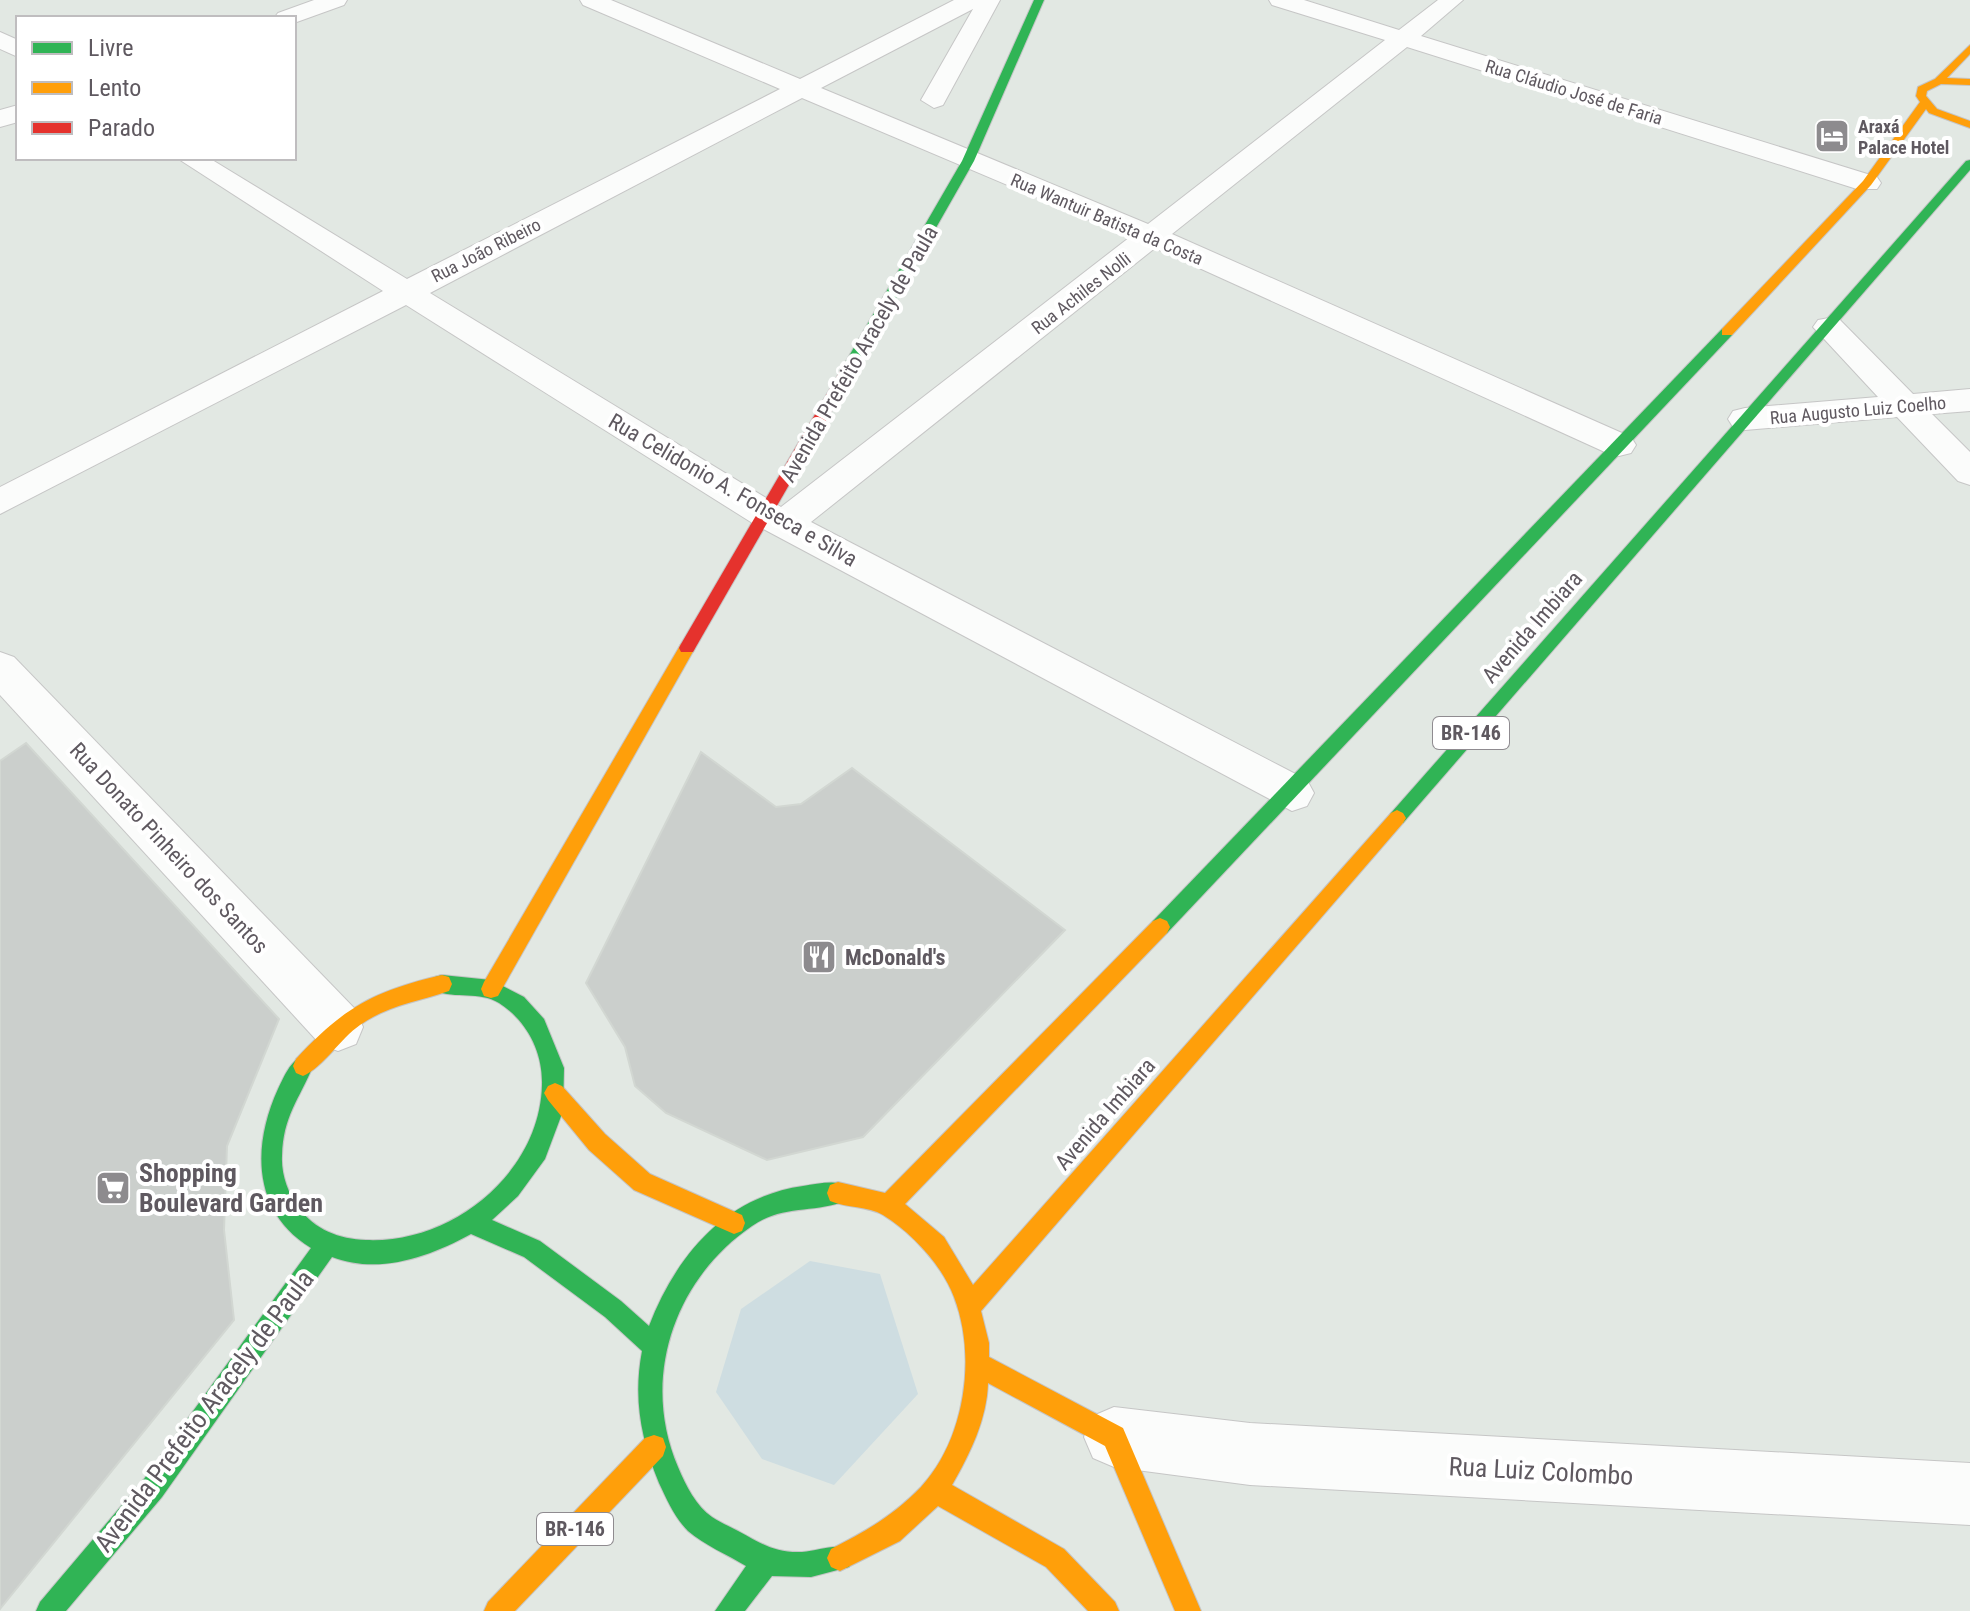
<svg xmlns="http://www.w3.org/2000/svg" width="1970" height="1611" font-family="'Roboto Condensed',sans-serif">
	<rect width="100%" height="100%" fill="#e2e8e3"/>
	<!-- green -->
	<path fill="#cedde1" d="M810,1261L880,1274L918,1394L834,1485L762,1459L716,1392L741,1309Z"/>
	<!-- building -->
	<g fill="#cbcfcc" stroke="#d2d7d2" stroke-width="2">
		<path d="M26,743L279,1019L227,1146L224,1230L234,1320L0,1609V761Z"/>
		<path d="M701,752L776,807L801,804L852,768L1065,930L863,1137L767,1160L666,1113L635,1086L625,1047L586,983Z"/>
	</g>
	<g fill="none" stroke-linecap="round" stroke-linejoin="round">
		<!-- street casing -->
		<g stroke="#c6c6c6" stroke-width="2">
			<g id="street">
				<path d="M314,0H347L344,5L294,23V18H274L278,13Z"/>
				<path d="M580,0H611L800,79L954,0H1000L943,105L934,108L921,100L973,9L821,88L1148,224L1385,40L1272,5L1269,0H1304L1399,30L1438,0H1463L1421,36L1877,177L1881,183L1877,189H1857L1407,47L1172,234L1631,437L1636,445L1631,453L1619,456L1607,453L1155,248L811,522L1307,780L1314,793L1307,806L1292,811L754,524L406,305L0,514V487L383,291L177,158H209L407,279L780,89L583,5ZM802,98L1130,237L781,507L430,293Z"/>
				<path d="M0,32L18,40V57L0,49Z"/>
				<path d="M18,105V122L0,127V110Z"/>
				<path d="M1829,318L1840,320L1913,394L1970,389V411L1932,414L1970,452V485L1958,481L1897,417L1745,430L1733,427L1728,419L1733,411L1745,408L1878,397L1813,327L1818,320Z"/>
				<path d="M0,652L14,657L356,1010L363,1027L356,1044L338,1051L320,1044L0,695Z"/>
				<path d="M1114,1407L1250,1423L1970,1463V1525L1250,1485L1114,1467L1093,1458L1084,1437L1093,1416Z"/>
			</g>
		</g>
		<!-- fast casing -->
		<g stroke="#c5c5c6" stroke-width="2">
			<g id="fast">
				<path d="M1034,0H1044L974,161L859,363L852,367L847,366L845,363L962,161Z"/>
				<path d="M1970,160V170L1403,823H1391L1388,818L1391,813L1966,161Z"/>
				<path d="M1727,328L1732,329V335L1167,933L1160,936L1153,933L1150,927L1153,921L1722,329Z"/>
				<path d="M442,975L491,980L524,997L544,1019L564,1068L563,1111L545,1159L518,1196L492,1220L540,1241L621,1301L649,1326C676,1256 725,1197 803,1186C817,1184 833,1180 846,1185L849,1193L846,1201C815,1213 781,1205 752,1226C674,1279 640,1379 678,1467C686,1486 696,1506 712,1517C721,1523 731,1527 740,1532C762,1544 775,1553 802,1552C818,1551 835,1543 849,1549L853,1558L849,1567L811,1577L772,1576L745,1611H715L746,1566C728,1555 704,1545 688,1531C675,1518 667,1500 659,1483C641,1439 633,1399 642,1351L605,1317L524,1257L471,1234C429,1257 379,1275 332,1257L162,1497L66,1611H36L40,1602L144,1479L311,1248C252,1212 252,1146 278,1089C284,1077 290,1061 303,1056L310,1059L313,1066C299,1100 283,1116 282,1156C281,1174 288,1193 298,1207C315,1230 339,1239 366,1240C452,1244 540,1173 542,1085C543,1052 527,1021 499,1003C479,991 456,999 435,991L432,984L435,977Z"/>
			</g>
		</g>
		<!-- slow casing -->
		<g stroke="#c5c5c6" stroke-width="2">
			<g id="slow">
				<path d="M1970,45V54L1947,78L1970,79V85L1941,84L1927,91L1926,96L1937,109L1970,121V128L1929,113L1926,109L1871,185L1732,335H1722V329L1863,181L1920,102L1916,96L1918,87L1935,79Z"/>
				<path d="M687,642L695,648L498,996L491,998L484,996L481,989L484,982L681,644Z"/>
				<path d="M1397,810L1403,813L1406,818L1403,823L981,1311L989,1343V1357L1123,1428L1201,1611H1175L1105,1446L988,1383C987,1419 970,1454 952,1485L1064,1549L1115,1602L1119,1611H1088L1046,1567L938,1506L900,1541L840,1571L831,1567L827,1558L831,1549C866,1531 893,1516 921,1487C965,1439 977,1357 954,1297C942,1265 912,1233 883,1215C868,1206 847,1208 830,1201L827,1193L830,1185L838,1182L885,1193L1153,921L1160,918L1167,921L1170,927L1167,933L905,1204L944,1237L973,1285L1391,813Z"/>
				<path d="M442,975L449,977L452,984L449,991C418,1002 388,1005 360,1025C341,1038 322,1068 303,1076L296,1073L293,1066L296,1059C344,1007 374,991 442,975Z"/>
				<path d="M555,1083L562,1086L605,1134L650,1174L742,1215L745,1223L742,1231L734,1234L634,1190L589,1150L548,1100L544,1093L548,1086Z"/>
				<path d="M654,1435L663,1438L666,1447L663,1456L515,1611H484L488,1602L645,1438Z"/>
			</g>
		</g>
		<!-- jam casing -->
		<g stroke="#c5c5c6" stroke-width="2">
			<path id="jam" d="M852,359L859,363L693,652H681L679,648L681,644L845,363Z"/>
		</g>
		<!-- street -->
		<use href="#street" fill="#fbfcfb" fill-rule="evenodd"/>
		<!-- fast -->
		<use href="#fast" fill="#30b455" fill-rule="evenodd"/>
		<!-- slow -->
		<use href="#slow" fill="#ff9f0a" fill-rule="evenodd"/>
		<!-- jam -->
		<use href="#jam" fill="#e5322d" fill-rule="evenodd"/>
	</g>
	<!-- icons -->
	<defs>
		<g id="hotel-square" transform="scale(1.8)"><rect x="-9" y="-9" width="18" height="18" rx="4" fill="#8d8b8e" stroke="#fff"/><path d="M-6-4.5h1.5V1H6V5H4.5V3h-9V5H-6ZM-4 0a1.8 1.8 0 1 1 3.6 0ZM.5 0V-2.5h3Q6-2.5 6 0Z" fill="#fff"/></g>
		<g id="restaurant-square" transform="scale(1.8)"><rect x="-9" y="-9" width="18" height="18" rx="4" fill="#8d8b8e" stroke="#fff"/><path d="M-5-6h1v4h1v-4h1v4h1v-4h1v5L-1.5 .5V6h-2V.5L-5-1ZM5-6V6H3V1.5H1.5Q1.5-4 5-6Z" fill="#fff"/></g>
		<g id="supermarket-square" transform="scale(1.8)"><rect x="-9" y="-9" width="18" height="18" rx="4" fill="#8d8b8e" stroke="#fff"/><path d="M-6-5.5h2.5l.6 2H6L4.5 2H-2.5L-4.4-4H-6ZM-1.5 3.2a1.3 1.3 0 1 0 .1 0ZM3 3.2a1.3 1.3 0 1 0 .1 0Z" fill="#fff"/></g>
	</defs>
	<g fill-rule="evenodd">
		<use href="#hotel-square" x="1832" y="136"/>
		<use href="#restaurant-square" x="819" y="957"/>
		<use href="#supermarket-square" x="113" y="1188"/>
	</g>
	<g text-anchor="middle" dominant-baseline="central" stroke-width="8" stroke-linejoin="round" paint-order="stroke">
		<!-- far-street labels -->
		<g font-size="18" fill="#5f5960" stroke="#fff">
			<text transform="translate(1574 92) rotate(17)">Rua Cláudio José de Faria</text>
			<text transform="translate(1107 219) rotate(23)">Rua Wantuir Batista da Costa</text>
			<text transform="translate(486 250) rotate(-27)">Rua João Ribeiro</text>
			<text transform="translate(1081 293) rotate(-38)">Rua Achiles Nolli</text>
			<text transform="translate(1858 410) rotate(-5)">Rua Augusto Luiz Coelho</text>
		</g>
		<!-- far-poi labels -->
		<g font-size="18" font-weight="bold" fill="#5f5960" stroke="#fff" text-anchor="start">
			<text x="1858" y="126">Araxá<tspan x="1858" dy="21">Palace Hotel</tspan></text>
		</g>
		<!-- shield labels -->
		<g fill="#fff" stroke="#8f8b90" stroke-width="2">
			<rect x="1433" y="717" width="76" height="32" rx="6"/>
			<rect x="537" y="1513" width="76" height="32" rx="6"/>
		</g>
		<g font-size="20" font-weight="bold" fill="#5f5960">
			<text x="1471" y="733">BR-146</text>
			<text x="575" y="1529">BR-146</text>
		</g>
		<!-- street labels -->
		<g font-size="22" fill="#5f5960" stroke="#fff">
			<text transform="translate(859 354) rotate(-60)">Avenida Prefeito Aracely de Paula</text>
			<text transform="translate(733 490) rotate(30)">Rua Celidonio A. Fonseca e Silva</text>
			<text transform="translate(1532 627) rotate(-49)">Avenida Imbiara</text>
			<text transform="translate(169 848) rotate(47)">Rua Donato Pinheiro dos Santos</text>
			<text transform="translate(1105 1114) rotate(-49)">Avenida Imbiara</text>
		</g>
		<!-- poi labels -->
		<g font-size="22" font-weight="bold" fill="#5f5960" stroke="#fff" text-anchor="start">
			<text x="845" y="957">McDonald's</text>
		</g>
		<!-- near-poi labels -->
		<g font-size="26" font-weight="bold" fill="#5f5960" stroke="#fff" text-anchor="start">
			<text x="139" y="1173">Shopping<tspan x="139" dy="30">Boulevard Garden</tspan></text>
		</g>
		<!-- near-street labels -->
		<g font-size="26" fill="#5f5960" stroke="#fff">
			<text transform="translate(204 1411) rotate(-53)">Avenida Prefeito Aracely de Paula</text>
			<text transform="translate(1541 1471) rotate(3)">Rua Luiz Colombo</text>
		</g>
	</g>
	<!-- legend -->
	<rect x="16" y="16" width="280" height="144" fill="#ffffff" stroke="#bfbdbf" stroke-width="2"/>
	<rect x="32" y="42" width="40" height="12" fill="#30b455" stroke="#bfbdbf" stroke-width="2"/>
	<text x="88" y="56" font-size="24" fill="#5f5960">Livre</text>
	<rect x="32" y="82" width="40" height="12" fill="#ff9f0a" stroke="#bfbdbf" stroke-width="2"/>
	<text x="88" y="96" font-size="24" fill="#5f5960">Lento</text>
	<rect x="32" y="122" width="40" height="12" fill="#e5322d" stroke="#bfbdbf" stroke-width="2"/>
	<text x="88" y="136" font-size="24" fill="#5f5960">Parado</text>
</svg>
